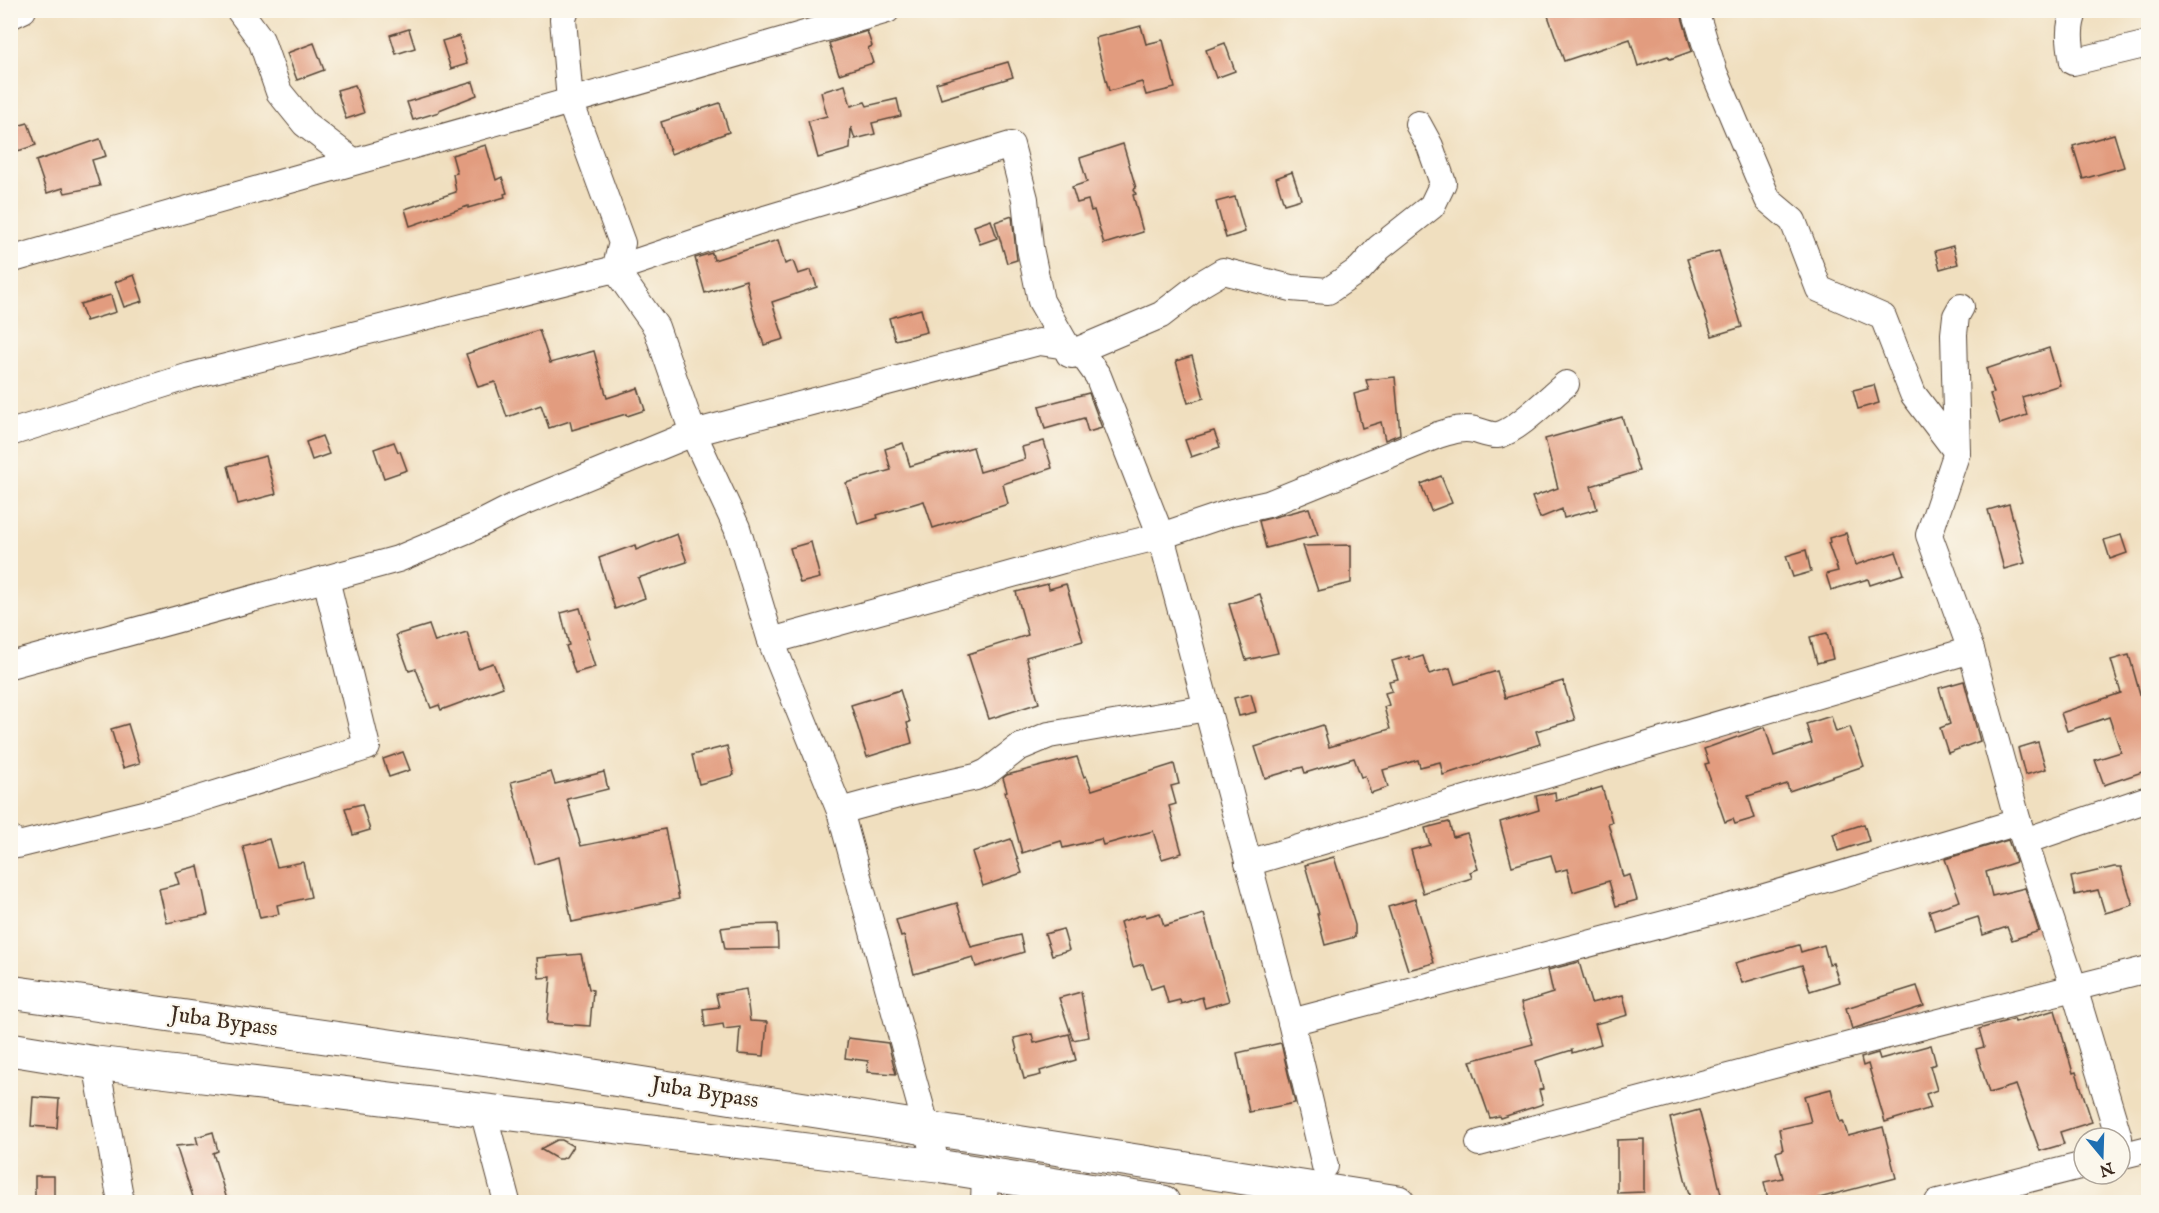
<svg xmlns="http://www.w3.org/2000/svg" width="2159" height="1213" font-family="'IM FELL English',serif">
	<rect width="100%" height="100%" fill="#fbf7ec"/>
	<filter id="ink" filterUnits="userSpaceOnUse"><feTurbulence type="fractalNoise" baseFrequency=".0167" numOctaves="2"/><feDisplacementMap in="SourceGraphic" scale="12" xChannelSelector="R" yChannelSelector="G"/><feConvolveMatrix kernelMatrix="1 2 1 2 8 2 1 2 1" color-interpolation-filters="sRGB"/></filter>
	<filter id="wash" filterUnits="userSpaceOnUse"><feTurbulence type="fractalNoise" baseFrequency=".008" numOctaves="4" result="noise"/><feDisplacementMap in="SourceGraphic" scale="24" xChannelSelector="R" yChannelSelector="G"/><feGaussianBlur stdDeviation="1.35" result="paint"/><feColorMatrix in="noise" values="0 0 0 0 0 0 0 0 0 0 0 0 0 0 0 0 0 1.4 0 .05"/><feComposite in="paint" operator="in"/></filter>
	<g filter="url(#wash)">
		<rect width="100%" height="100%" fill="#f0dfbf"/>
		<g id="blocks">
			<!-- building -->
			<g fill="#e29c7f">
				<path d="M1546,10H1680L1692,51L1670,59L1668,56L1638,66L1630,39L1564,61Z"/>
				<path d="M1141,26L1146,44L1163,40L1175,88L1146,95L1142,82L1109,91L1095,38Z"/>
				<path d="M409,29L415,48L396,54L390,35Z"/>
				<path d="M867,31L872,46L868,48L873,63L839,74L829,43Z"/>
				<path d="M459,36L467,64L451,69L442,41Z"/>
				<path d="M314,43L324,70L297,80L287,53Z"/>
				<path d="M1225,43L1235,71L1216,78L1206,50Z"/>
				<path d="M1008,62L1013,77L941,99L936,83Z"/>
				<path d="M473,82L477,95L439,110V112L413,120L407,102Z"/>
				<path d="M355,85L364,113L346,119L337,90Z"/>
				<path d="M845,85L851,106L865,102L867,106L897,99L901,116L872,123L875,134L855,139L851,127L850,149L818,158L808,121L827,116L821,92Z"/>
				<path d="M720,103L729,132L671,154L661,122Z"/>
				<path d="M28,123L36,145L18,151L17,146L10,148V128Z"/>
				<path d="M2114,134L2124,167L2083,179L2073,146Z"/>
				<path d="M100,139L106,156L92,160L100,186L65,193L63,188L47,193L36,161Z"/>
				<path d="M1123,144L1136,188L1134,189L1136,194L1133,195L1143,232L1104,244L1094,210L1091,211L1088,200L1077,203L1072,187L1087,182L1080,158Z"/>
				<path d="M486,145L496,180L502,177L507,193L504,194L505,197L468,208V206L410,226L405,209L456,192L453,174L457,173L452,155Z"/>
				<path d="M1292,172L1301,199L1284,204L1276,178Z"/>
				<path d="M1235,197L1245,232L1226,238L1216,202Z"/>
				<path d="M1012,216L1017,260L1007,263L995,222Z"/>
				<path d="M991,220L997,238L980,244L974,226Z"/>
				<path d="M778,240L785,264L793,261L798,274L811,270L817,287L772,302L784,339L764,345L754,314L746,280L705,293L695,258L712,253L714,260Z"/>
				<path d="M1953,246L1958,264L1940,269L1935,251Z"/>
				<path d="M1719,251L1742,327L1712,336L1687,259Z"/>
				<path d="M134,275L143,301L124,307L115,282Z"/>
				<path d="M111,295L116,312L86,321L80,304Z"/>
				<path d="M921,309L927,332L895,340L889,318Z"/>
				<path d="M539,330L550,363L594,351L607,398L638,388L645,410L627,416L626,414L572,430L570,421L549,428L541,405L507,417L495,382L478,387L466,354Z"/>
				<path d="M2049,348L2060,385L2022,397L2027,415L2000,424L1990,394L1994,393L1986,369Z"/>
				<path d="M1192,356L1204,398L1188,403L1176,361Z"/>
				<path d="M1395,377L1400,434L1385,440L1381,422L1362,428L1354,394L1369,390L1366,380Z"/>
				<path d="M1874,385L1879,403L1858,409L1853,390Z"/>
				<path d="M1089,393L1102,428L1088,432L1084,418L1045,429L1039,406Z"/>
				<path d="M1622,417L1639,471L1591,486L1597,509L1564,518L1562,509L1540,518L1532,497L1558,488L1545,439Z"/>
				<path d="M1214,431L1220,447L1191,457L1185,440Z"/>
				<path d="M322,436L329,454L312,460L306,442Z"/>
				<path d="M1044,441L1052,468L1003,484L1008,504L933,528L924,501L877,515L878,518L858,524L846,483L891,470L885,449L903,443L910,466L973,447L980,472L1025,459L1022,447Z"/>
				<path d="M394,442L398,452L400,451L407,470L384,478L374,449Z"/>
				<path d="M266,456L276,494L238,504L228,466Z"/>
				<path d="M1441,476L1452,503L1431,511L1421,484Z"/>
				<path d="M2009,504L2025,563L2004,569L1988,510Z"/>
				<path d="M1309,508L1318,535L1266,548L1259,521Z"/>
				<path d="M1846,533L1855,565L1896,552L1904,574L1870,585L1868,579L1831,590L1826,574L1838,571L1828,543L1830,542L1829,538Z"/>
				<path d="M677,534L687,562L638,578L645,598L615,609L599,558L635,545L636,550Z"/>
				<path d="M2121,535L2127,553L2110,559L2104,540Z"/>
				<path d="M811,542L820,578L800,583L790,548Z"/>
				<path d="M1351,545V583L1318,591L1303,546Z"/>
				<path d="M1806,550L1811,572L1793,577L1786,556Z"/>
				<path d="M1048,584L1049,589L1066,584L1083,641L1026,657L1039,703L989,719L968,654L1028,635L1016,592Z"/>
				<path d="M1260,594L1278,653L1246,660L1229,604Z"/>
				<path d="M580,608L589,638L586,639L595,667L575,673L566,646L569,645L561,613Z"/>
				<path d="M429,625L435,642L467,632L478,668L493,663L503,687L441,710L439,705L431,708L416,669L409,671L396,635Z"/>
				<path d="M1827,633L1833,659L1817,663L1810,637Z"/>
				<path d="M2129,655L2144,708L2148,707V770L2104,785L2095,760L2121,752L2109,717L2067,731L2061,713L2121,693L2111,660Z"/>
				<path d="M1409,656L1410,660L1423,656L1429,674L1450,668L1455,684L1497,671L1505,698L1563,681L1575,720L1536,731L1540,744L1443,775L1440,762L1420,767L1418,760L1383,770L1388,787L1371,793L1365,776L1361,777L1354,758L1305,773L1303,767L1265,778L1255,747L1323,725L1329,747L1390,729L1384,707L1389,705L1385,693L1392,691L1389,681L1398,679L1392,661Z"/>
				<path d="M1964,681L1980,741L1948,753L1940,728L1950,724L1939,688Z"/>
				<path d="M900,690L910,722L907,723L912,743L867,757L851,705Z"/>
				<path d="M1251,694L1256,712L1239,716L1234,698Z"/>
				<path d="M1831,716L1836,732L1850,727L1864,766L1789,791L1787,784L1748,796L1755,818L1735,824L1733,819L1725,822L1705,764L1709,763L1704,749L1765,727L1774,756L1812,743L1806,724Z"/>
				<path d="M128,724L140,763L123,768L111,729Z"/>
				<path d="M2038,742L2046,769L2025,775L2018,748Z"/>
				<path d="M727,746L734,775L699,784L692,755Z"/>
				<path d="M403,752L410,770L389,777L383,759Z"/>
				<path d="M1077,757L1084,777L1086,776L1092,790L1174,764L1179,784L1171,786L1176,804L1169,806L1182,853L1162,859L1153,831L1103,845L1101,839L1063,848L1061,841L1022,853L1005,792L1007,791L1003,778L1007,775Z"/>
				<path d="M551,772L555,784L604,772L608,789L567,799L581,846L665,829L679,899L572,922L559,857L535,864L511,782Z"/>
				<path d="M1602,787L1612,822L1608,823L1623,877L1630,875L1637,900L1616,906L1609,881L1573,892L1567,869L1556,872L1551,855L1512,866L1500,822L1539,810L1536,796L1555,792L1556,801Z"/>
				<path d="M362,804L370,830L353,835L345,808Z"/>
				<path d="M1449,822L1453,837L1467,833L1478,869L1470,872L1472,878L1423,893L1411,850L1430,845L1425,828Z"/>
				<path d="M1864,824L1869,841L1838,851L1833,834Z"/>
				<path d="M269,839L277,867L303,862L311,897L277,905L279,914L260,918L243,846Z"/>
				<path d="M1011,839L1022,873L983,886L972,852Z"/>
				<path d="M2008,840L2016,862L1986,872L1992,896L2025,888L2039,931L2012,940L2007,927L1983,935L1978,917L1935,931L1929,911L1960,901L1945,859Z"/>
				<path d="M1334,857L1355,925V937L1325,945L1317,914H1319L1305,865Z"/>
				<path d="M198,866L208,915L167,923L159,889L179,884L175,872Z"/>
				<path d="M2114,867H2121L2133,905L2105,913L2098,890L2075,895L2071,877Z"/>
				<path d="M1415,899L1434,963L1408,970L1388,907Z"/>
				<path d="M957,903L971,947L1020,935L1024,952L976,967L973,957L914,974L904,936L901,937L896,920Z"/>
				<path d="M1160,913L1164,926L1204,914L1229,1001L1205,1008L1202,997L1181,1004L1180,1000L1168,1003L1163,985L1151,989L1143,964L1133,967L1120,922L1145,914L1146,917Z"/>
				<path d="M777,924L778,948L725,949L721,928L745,925Z"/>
				<path d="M1063,929L1069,950L1052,955L1045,934Z"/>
				<path d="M1799,945L1801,952L1824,945L1829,964L1833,963L1839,982L1810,991L1802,965L1742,983L1735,963Z"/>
				<path d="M581,954L589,989L593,990L590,1026L547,1023L551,977L539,978L537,958Z"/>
				<path d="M1579,962L1591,1003L1623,995L1628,1015L1595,1024L1601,1044L1572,1053V1050L1536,1061L1543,1089L1539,1090L1543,1104L1500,1118L1499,1116L1490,1118L1470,1061L1533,1044L1521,1003L1553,993L1548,970Z"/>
				<path d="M1917,986L1924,1006L1852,1029L1846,1008Z"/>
				<path d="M746,989L750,1021L767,1022L764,1056L738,1054L740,1027L724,1029L723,1024L705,1027L703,1009L719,1007L716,994Z"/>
				<path d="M1081,992L1089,1037L1073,1040L1059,998Z"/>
				<path d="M2055,1010L2073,1073L2076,1072L2092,1122L2060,1132L2064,1144L2040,1151L2016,1085L1989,1093L1976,1049L1984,1047L1979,1029L2014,1019L2015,1022Z"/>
				<path d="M1032,1034L1034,1043L1069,1034L1076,1060L1040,1071L1041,1075L1024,1079L1014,1038Z"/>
				<path d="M848,1038L888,1043L896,1074L867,1072L868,1061L845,1058Z"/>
				<path d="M1281,1043L1295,1103L1249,1112L1237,1053Z"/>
				<path d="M1931,1045L1936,1064L1930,1066L1937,1090L1926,1094L1931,1108L1885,1122L1868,1064L1863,1066L1861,1058L1878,1053L1880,1059Z"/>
				<path d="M1831,1089L1840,1122L1843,1121L1848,1136L1883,1127L1896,1178L1819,1198L1820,1203H1769L1764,1182L1783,1178L1776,1152L1783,1150L1779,1129L1811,1122L1804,1096Z"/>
				<path d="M33,1097L59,1099L57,1128L31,1126Z"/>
				<path d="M1699,1110L1714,1164L1723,1203H1691L1670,1118Z"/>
				<path d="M213,1132L218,1151L213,1153L228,1203H195L176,1146L198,1144L196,1137Z"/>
				<path d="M1644,1139V1192L1617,1193V1140Z"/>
				<path d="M557,1140H562L573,1146L566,1157L562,1159H557L540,1149Z"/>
				<rect x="35" y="1176" width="19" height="26"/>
			</g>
		</g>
	</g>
	<g filter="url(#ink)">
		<use href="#blocks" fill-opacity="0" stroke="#564536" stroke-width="1.5"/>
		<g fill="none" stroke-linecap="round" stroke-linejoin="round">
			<!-- street casing -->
			<g stroke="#564536" stroke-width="28">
				<g id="street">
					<path d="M239,10L261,40L279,92L305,124L353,161"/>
					<path d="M566,10L563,19L570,101L622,243L615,269L656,327L693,433L737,528L771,641L840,811L937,1166"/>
					<path d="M1695,10L1714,72L1768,200L1793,221L1819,289L1883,317L1913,394L1957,452"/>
					<path d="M2075,10C2067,28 2070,44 2073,62L2148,44"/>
					<path d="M10,16L23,10"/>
					<path d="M10,260C302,175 596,96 887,10"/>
					<path d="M1961,307L1956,316L1954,334L1957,452L1929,535L1971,650L2018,822L2074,988L2119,1138"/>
					<path d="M1069,354L1161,315L1201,284L1223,271L1291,288L1328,291L1360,269L1379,248L1432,206L1443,183L1430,146L1418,124"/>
					<path d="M10,433L190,376L615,269L765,219L1011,145L1025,199L1030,248L1041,301L1072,355"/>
					<path d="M771,641L1063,560L1161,536L1232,512L1268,504L1438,435C1451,431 1462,427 1475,430C1482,432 1491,436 1498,435C1517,431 1550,397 1566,384"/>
					<path d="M10,665L398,559L474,527L513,507L693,433L1039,342L1060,345L1083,355L1098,376L1161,536L1291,1022L1325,1166"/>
					<path d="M840,811L913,791L976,777L987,772L1018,748L1049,735L1207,708"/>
					<path d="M10,839L18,845L180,805L367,747L326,579"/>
					<path d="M2025,841L2148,799"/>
					<path d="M1248,863L1971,650"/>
					<path d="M1291,1022L1748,902L2018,822"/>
					<path d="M96,1063L121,1202"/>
					<path d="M483,1111L507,1202"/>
					<path d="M1479,1143L1857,1043L2148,969"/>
					<path d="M2120,1156L2148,1149"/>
					<path d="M984,1202L985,1175"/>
					<path d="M1938,1202L2084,1165"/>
				</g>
			</g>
			<!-- primary casing -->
			<g stroke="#564536" stroke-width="35">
				<g id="primary">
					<path d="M10,992L530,1066L1398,1202"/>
					<path d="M10,1049L96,1063L937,1166L1163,1202"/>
				</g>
			</g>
			<!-- street -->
			<use href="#street" stroke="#fff" stroke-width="26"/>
			<!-- primary -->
			<use href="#primary" stroke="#fff" stroke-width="33"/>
		</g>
	</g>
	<g text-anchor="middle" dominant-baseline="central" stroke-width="4.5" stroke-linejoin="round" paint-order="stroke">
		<!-- street labels -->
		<g font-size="22" fill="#3b2a1e" stroke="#fbf7ec">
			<text transform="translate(224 1022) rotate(8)">Juba Bypass</text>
			<text transform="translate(705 1093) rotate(9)">Juba Bypass</text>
		</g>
	</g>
	<!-- margin -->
	<rect width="2159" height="1213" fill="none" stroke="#fbf7ec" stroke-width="36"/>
	<!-- north arrow -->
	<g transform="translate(2102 1156) rotate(161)"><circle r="28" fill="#fbf7ec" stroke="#aea59a" stroke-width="1.5"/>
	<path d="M0-4.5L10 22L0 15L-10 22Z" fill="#1f6fb2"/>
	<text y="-9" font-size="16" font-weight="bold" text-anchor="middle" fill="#3b2a1e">N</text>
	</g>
</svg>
